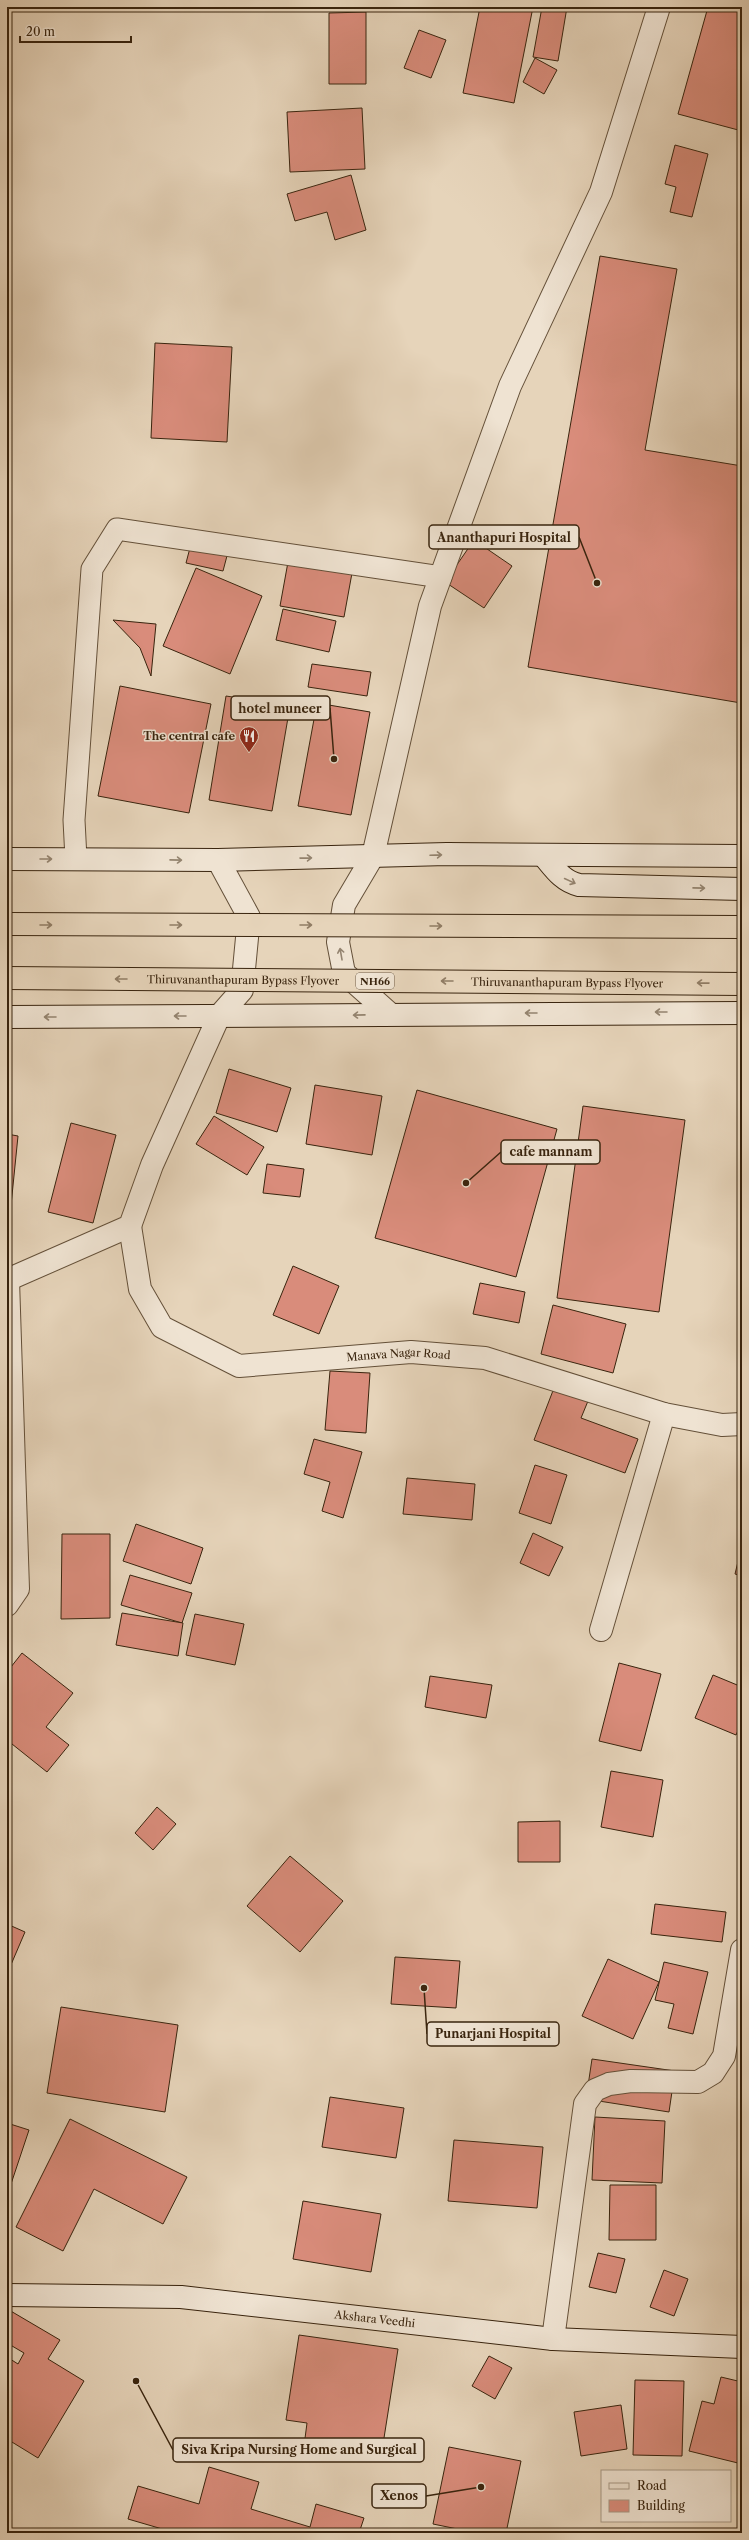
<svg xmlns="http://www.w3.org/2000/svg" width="749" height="2540" font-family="'Libre Caslon Text',serif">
	<rect width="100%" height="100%" fill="#e6d4ba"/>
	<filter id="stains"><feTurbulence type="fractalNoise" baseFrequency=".005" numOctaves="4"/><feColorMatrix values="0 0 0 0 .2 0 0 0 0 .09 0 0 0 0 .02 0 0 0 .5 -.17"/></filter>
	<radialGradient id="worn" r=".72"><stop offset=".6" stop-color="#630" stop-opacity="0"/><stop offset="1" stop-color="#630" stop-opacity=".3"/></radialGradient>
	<!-- building -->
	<g fill="#d98c7b" stroke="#39240e">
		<path d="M480,7H533L514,103L463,93Z"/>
		<path d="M542,7H567L558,61L533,57Z"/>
		<path d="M708,7H742V131L678,114Z"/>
		<path d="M366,12V84H329V13Z"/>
		<path d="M419,30L446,40L431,78L404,68Z"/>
		<path d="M535,58L557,70L544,94L523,82Z"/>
		<path d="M362,108L365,169L290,172L287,112Z"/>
		<path d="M675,145L708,154L692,217L670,212L676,187L665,184Z"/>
		<path d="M351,175L366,230L335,240L327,212L295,221L287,194Z"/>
		<path d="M600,256L677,269L645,450L742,466L741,703L528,667Z"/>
		<path d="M155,343L232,347L227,442L151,438Z"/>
		<path d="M474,540L512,566L484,608L445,582Z"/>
		<path d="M191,544L228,552L223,571L186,563Z"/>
		<path d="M288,562L352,573L344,617L280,606Z"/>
		<path d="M196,568L262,596L230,674L163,646Z"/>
		<path d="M283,609L336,621L329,652L276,640Z"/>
		<path d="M113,620L156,624L151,676L140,648Z"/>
		<path d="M312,664L371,672L367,696L308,687Z"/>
		<path d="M120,686L211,704L189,813L98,796Z"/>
		<path d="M226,696L290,706L272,811L209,800Z"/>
		<path d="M317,703L370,712L351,815L298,806Z"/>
		<path d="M229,1069L291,1088L277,1132L216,1113Z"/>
		<path d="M315,1085L382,1096L372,1155L306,1144Z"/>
		<path d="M417,1090L557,1129L516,1277L375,1238Z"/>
		<path d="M583,1106L685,1120L659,1312L557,1298Z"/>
		<path d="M214,1116L264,1147L247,1175L196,1144Z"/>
		<path d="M71,1123L116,1135L93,1223L48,1212Z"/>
		<path d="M7,1134L18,1136L7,1245Z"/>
		<path d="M267,1164L304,1169L300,1197L263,1193Z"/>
		<path d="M293,1266L339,1286L319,1334L273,1315Z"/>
		<path d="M480,1283L525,1292L519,1323L473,1314Z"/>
		<path d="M553,1305L626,1324L613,1373L541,1354Z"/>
		<path d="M330,1371L370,1373L366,1433L325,1430Z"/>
		<path d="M554,1388L588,1401L581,1418L638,1439L625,1473L534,1440Z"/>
		<path d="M314,1439L362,1452L343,1518L322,1511L330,1482L304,1474Z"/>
		<path d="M535,1465L567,1475L551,1524L519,1513Z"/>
		<path d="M407,1478L475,1484L472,1520L403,1514Z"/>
		<path d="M136,1524L203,1548L191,1584L123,1561Z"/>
		<path d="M533,1533L563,1547L549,1576L520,1563Z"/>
		<path d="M62,1534H110V1618L61,1619Z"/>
		<path d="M742,1545V1576L735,1574Z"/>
		<path d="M130,1575L192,1593L182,1623L121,1605Z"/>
		<path d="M122,1613L183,1623L178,1656L116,1645Z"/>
		<path d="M195,1614L244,1624L235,1665L186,1655Z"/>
		<path d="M22,1653L73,1693L46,1727L69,1745L47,1772L7,1740V1672Z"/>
		<path d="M619,1663L661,1674L641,1751L599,1741Z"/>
		<path d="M713,1675L742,1687V1722L736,1735L695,1718Z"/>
		<path d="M430,1676L492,1685L486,1718L425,1707Z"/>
		<path d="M611,1771L663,1780L653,1837L601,1827Z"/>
		<path d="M157,1807L176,1824L153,1850L135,1833Z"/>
		<path d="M560,1821V1862H518V1822Z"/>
		<path d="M290,1856L343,1901L300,1952L247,1906Z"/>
		<path d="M655,1904L726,1912L722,1942L651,1934Z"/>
		<path d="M7,1924L25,1932L7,1974Z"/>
		<path d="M395,1957L460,1961L456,2008L391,2004Z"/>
		<path d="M608,1959L659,1982L633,2039L582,2016Z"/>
		<path d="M664,1962L708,1972L693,2034L668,2028L674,2004L655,2000Z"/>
		<path d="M61,2007L178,2025L165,2112L47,2093Z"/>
		<path d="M592,2059L675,2071L669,2112L586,2099Z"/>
		<path d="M330,2097L404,2108L396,2158L322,2147Z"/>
		<path d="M595,2117L665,2121L662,2183L592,2180Z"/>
		<path d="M70,2119L187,2177L163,2224L94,2189L63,2251L16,2227Z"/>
		<path d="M7,2123L29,2130L7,2196Z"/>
		<path d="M454,2140L543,2147L537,2208L448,2201Z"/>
		<path d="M610,2185H656V2240H609Z"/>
		<path d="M303,2201L381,2214L371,2272L293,2259Z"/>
		<path d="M598,2253L625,2259L616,2293L589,2287Z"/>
		<path d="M664,2270L688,2279L674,2316L650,2307Z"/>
		<path d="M9,2310L60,2340L48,2359L84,2381L38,2458L7,2439V2357L18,2364L24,2353L7,2343V2314Z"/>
		<path d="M299,2335L398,2349L381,2457L304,2446L307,2423L286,2420Z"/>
		<path d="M489,2356L512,2368L495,2399L472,2386Z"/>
		<path d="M721,2377L742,2382V2464L689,2451L702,2401L714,2404Z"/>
		<path d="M635,2380L684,2381L682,2456L633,2455Z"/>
		<path d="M621,2405L627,2449L581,2456L574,2412Z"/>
		<path d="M449,2447L521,2461L506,2533H477L433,2524Z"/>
		<path d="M209,2467L259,2482L251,2509L310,2527L316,2504L364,2518L359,2533H176L128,2519L138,2486L199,2504Z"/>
		<path d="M431,2529L439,2533H429Z"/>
	</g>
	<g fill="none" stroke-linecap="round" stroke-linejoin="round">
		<!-- lane casing -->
		<g stroke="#645039" stroke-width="23">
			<path id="lane" d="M76,859L74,820L92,569L117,529L441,577"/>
		</g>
		<!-- street casing -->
		<g stroke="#645039" stroke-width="24">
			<g id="street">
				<path d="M390,1014L344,973L338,942L344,905L373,856L430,606L510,386L601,192L659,7"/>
				<path id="s1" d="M130,1226L140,1289L162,1327L239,1366L411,1352L485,1358L664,1414L722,1425L742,1424"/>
				<path d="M7,1280L130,1226L152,1165L219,1016L242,990L249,917L218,860"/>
				<path d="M7,1605L18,1589L8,1280"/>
				<path d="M601,1630L664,1414"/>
				<path d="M553,2339L585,2104L595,2090L609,2084L631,2081L698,2082L713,2073L724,2056L742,1950"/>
			</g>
		</g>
		<!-- secondary casing -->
		<g stroke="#39240e" stroke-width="24">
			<g id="secondary">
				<path d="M543,855C554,868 562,881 579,885L742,889"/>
				<path d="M7,859L218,860L447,854L742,856"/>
				<path d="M7,1017L742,1013"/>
				<path id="s2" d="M7,2295L181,2297L553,2339L742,2347"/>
			</g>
		</g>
		<!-- lane -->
		<use href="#lane" stroke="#efe3d2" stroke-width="21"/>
		<!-- street -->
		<use href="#street" stroke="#efe3d2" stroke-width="22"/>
		<!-- secondary -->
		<use href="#secondary" stroke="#efe3d2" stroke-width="22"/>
		<!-- highway-bridge casing -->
		<g stroke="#39240e" stroke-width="24" stroke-linecap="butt">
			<g id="highway-bridge">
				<path d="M7,924L742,927"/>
				<path id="s3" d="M7,978L742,984"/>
			</g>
		</g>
		<!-- highway-bridge -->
		<use href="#highway-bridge" stroke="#e6d4ba" stroke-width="22"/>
	</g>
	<!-- one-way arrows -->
	<defs><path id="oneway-shaft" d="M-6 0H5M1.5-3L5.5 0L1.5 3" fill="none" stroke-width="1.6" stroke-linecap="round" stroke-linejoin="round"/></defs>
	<g stroke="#948470">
		<use href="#oneway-shaft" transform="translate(436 855) rotate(-2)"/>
		<use href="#oneway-shaft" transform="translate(306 858) rotate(-1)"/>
		<use href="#oneway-shaft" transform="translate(46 859)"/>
		<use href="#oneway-shaft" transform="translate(176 860) rotate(1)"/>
		<use href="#oneway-shaft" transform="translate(570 881) rotate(25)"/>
		<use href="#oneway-shaft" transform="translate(699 888) rotate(1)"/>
		<use href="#oneway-shaft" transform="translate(341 954) rotate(-100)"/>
		<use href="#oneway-shaft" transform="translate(661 1012) rotate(180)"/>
		<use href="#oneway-shaft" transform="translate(531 1013) rotate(180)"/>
		<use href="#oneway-shaft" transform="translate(359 1015) rotate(179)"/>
		<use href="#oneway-shaft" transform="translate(180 1016) rotate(180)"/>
		<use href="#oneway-shaft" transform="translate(50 1017) rotate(180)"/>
	</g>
	<g stroke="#907c64">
		<use href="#oneway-shaft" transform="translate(46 925)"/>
		<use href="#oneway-shaft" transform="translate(176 925)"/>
		<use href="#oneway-shaft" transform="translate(306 925)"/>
		<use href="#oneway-shaft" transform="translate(436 926)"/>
		<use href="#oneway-shaft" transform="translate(121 979) rotate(-180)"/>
		<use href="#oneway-shaft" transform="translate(447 981) rotate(-180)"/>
		<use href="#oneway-shaft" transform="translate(703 983) rotate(-179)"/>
	</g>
	<!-- icons -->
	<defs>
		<g id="restaurant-pin" transform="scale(1)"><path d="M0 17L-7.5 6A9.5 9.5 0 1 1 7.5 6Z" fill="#8f2418" stroke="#efe3d2"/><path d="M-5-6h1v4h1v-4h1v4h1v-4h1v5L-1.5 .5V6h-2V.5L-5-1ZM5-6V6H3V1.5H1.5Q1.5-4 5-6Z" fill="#fff"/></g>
	</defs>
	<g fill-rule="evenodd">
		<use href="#restaurant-pin" x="249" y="736"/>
	</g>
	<g text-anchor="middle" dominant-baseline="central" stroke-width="3" stroke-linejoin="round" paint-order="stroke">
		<!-- shield labels -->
		<rect fill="#efe3d2" stroke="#705d49" stroke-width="1" x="356" y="973" width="38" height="16" rx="3"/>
		<g font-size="10" font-weight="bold" fill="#39240e">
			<text x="375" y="981">NH66</text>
		</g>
		<!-- poi labels -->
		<g font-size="11" font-weight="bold" fill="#39240e" stroke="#efe3d2" text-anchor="end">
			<text x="235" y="736">The central cafe</text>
		</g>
		<!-- street labels -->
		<g font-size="11" fill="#39240e" stroke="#efe3d2">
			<text stroke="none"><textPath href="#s3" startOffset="236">Thiruvananthapuram Bypass Flyover</textPath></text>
			<text stroke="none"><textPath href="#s3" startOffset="560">Thiruvananthapuram Bypass Flyover</textPath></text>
			<text stroke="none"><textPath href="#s1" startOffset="354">Manava Nagar Road</textPath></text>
			<text stroke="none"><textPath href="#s2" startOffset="369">Akshara Veedhi</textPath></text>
		</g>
	</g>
	<!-- callouts -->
	<path fill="none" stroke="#39240e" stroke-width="1.5" d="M597 583L579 537M334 759L330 708M466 1183L501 1152M424 1988L427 2034M136 2381L173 2450M481 2487L426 2496"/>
	<g fill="#39240e" stroke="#efe3d2" stroke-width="1.5">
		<circle cx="597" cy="583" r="4"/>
		<circle cx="334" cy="759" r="4"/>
		<circle cx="466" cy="1183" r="4"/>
		<circle cx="424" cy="1988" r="4"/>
		<circle cx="136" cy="2381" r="4"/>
		<circle cx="481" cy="2487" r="4"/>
	</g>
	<g fill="#efe3d2" stroke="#39240e" stroke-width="1.5">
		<rect x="429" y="525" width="150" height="24" rx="4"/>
		<rect x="231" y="696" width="99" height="24" rx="4"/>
		<rect x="501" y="1140" width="99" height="24" rx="4"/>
		<rect x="427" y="2022" width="132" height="24" rx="4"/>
		<rect x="173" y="2438" width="251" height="24" rx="4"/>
		<rect x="372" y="2484" width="54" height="24" rx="4"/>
	</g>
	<g font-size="12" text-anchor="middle" font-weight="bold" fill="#39240e">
		<text x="504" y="542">Ananthapuri Hospital</text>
		<text x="280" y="713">hotel muneer</text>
		<text x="551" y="1156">cafe mannam</text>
		<text x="493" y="2038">Punarjani Hospital</text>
		<text x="299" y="2454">Siva Kripa Nursing Home and Surgical</text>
		<text x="399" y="2500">Xenos</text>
	</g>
	<!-- margin -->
	<rect width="749" height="2540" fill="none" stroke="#e6d4ba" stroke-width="24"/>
	<rect x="8" y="8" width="733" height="2524" fill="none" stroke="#39240e" stroke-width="2"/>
	<rect x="12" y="12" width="725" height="2516" fill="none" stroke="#39240e"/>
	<!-- legend -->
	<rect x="601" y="2470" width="130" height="52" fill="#efe3d2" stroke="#a69784"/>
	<rect x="609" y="2483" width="20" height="6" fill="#efe3d2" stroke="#a69784"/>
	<text x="637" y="2490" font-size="12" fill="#39240e">Road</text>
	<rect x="609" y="2500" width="20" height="12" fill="#d98c7b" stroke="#a69784"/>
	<text x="637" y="2510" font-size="12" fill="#39240e">Building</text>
	<!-- scale -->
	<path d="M20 36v6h111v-6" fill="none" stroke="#39240e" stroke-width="2"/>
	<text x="26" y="36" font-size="12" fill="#39240e" stroke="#efe3d2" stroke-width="3" paint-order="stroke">20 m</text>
	<rect width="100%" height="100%" filter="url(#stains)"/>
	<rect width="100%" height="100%" fill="url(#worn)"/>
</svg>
